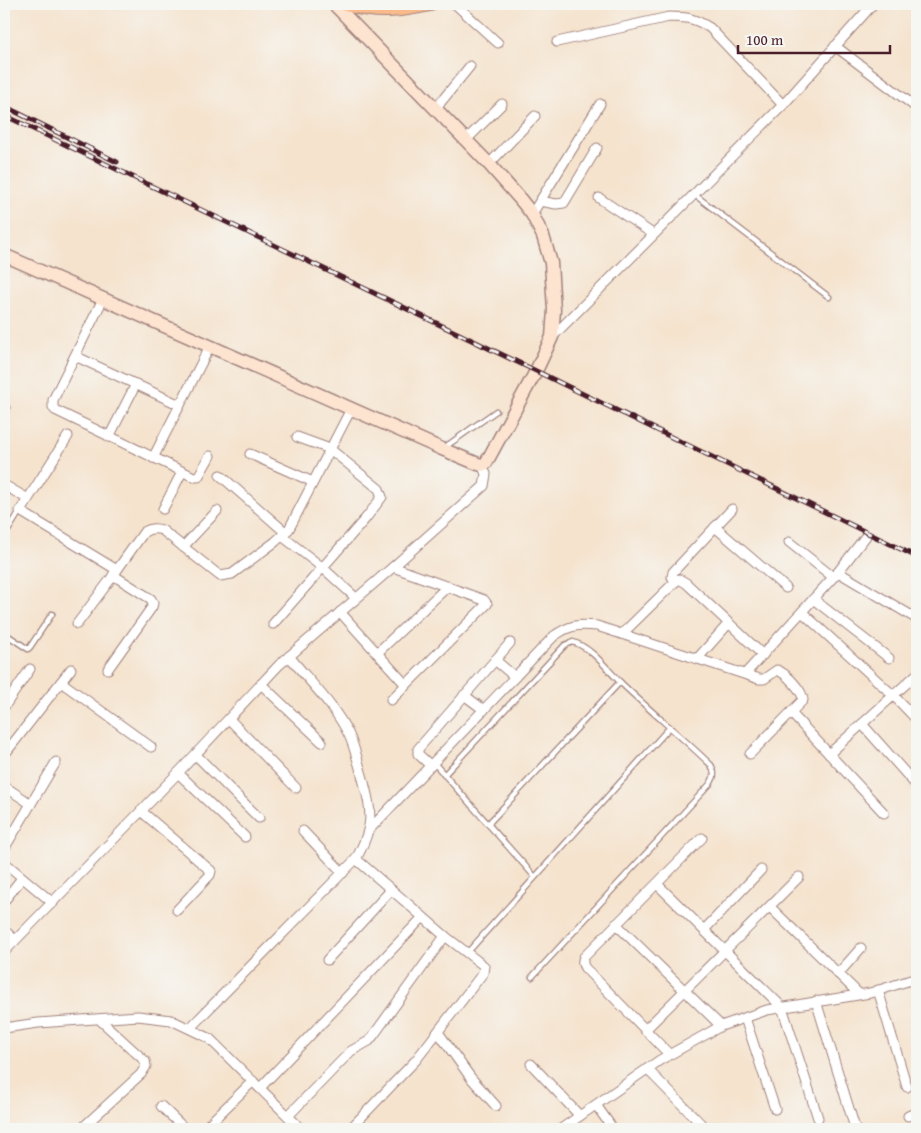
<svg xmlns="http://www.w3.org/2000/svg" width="921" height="1133" font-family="'Gentium Book Plus',serif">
	<rect width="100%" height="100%" fill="#f6f6f2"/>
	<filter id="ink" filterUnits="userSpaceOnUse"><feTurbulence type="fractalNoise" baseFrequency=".02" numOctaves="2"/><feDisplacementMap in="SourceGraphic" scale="10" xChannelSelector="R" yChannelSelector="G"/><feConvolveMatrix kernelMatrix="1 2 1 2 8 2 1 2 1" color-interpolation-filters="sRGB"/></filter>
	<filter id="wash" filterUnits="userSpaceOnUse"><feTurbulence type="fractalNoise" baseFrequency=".0096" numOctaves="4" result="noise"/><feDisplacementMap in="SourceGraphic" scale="20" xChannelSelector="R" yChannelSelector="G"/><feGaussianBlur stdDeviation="1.12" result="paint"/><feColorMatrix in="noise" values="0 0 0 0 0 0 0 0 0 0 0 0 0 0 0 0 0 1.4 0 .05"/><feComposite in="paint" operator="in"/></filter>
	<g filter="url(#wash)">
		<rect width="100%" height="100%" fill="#f5e3ce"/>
	</g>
	<g filter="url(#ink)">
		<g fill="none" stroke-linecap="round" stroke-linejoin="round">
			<!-- lane casing -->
			<g stroke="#a0817c" stroke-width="7">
				<g id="lane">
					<path d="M695,195L829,297"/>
					<path d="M445,447L496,411"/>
					<path d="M4,537L20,511"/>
					<path d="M4,633L28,649L30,647L52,614"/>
					<path d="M434,763L535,877"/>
					<path d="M444,775L565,645L573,642C592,648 606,668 619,681C649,710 681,736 711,765C715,772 715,776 710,784L532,977"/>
					<path d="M488,824L620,682"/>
					<path d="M467,953L670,727"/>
				</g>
			</g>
			<!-- street casing -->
			<g stroke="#a0817c" stroke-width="11">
				<g id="street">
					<path d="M455,4L498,43"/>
					<path d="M557,42L669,17C687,17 694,18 710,28L783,105"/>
					<path d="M835,46L917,108"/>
					<path d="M436,108L470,66"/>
					<path d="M466,140L502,104"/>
					<path d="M489,164L535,116"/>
					<path d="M599,198L653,234"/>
					<path d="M540,201L556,204L564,203L597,148"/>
					<path d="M532,214L600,104"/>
					<path d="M103,299L53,400V407L55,410L194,477H198L210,456"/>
					<path d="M552,337L783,105L873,4"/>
					<path d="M75,356L180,405"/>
					<path d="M4,411L5,408"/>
					<path d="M109,437L136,384"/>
					<path d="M250,454L313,482"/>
					<path d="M153,458L210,346"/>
					<path d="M220,475L285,532"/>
					<path d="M4,485L28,499L20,511L117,570L144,532C151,528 155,528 162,530L220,576L232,574L275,542L289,529L351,409"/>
					<path d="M28,499L68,436"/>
					<path d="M163,509L182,472"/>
					<path d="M715,527L786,588"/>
					<path d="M282,536L323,568L356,598"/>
					<path d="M789,542L833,577"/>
					<path d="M183,547L217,511"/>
					<path d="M838,572L917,619"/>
					<path d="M676,581L672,577L673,572L732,509"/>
					<path d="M813,599L889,658"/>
					<path d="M340,612L406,685"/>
					<path d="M802,612L894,696L917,720"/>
					<path d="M77,624L116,572"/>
					<path d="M273,624L366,518L382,497L379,489L330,449L297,437"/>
					<path d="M622,634L676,581L679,579L686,583L763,655"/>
					<path d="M377,653L448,586"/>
					<path d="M697,659L729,623"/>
					<path d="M495,660L515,677"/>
					<path d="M108,669L152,607L153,603L151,599L113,575"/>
					<path d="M745,674L838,572L866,536"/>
					<path d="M61,682L151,747"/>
					<path d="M261,684L322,742"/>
					<path d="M464,695L484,710"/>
					<path d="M391,700L487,604L484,600L393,567"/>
					<path d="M4,707L30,669"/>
					<path d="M791,713L884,813"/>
					<path d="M229,719L296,788"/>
					<path d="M862,724L917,786"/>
					<path d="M829,754L917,674"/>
					<path d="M4,755L71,669"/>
					<path d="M196,755L259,818"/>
					<path d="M431,766L418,754V749L510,643"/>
					<path d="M178,773L245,837"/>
					<path d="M4,786L31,804"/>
					<path d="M141,811L211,871L210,875L177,910"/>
					<path d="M369,830L554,636C570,625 577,624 597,626L759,679H764L777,670C786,673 803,691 803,700L750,754"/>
					<path d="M303,831L343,873"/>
					<path d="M4,849L56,762"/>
					<path d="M4,862L53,903"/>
					<path d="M657,884L782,1007L818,1118"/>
					<path d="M4,901L22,878"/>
					<path d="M770,907L859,994"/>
					<path d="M616,924L721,1026"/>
					<path d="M4,930L15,940"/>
					<path d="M704,930L761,870"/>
					<path d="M4,952L178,773L279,665L393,567L484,486L486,474L482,465"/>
					<path d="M327,960L391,890"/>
					<path d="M838,974L861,948"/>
					<path d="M878,990L907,1087"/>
					<path d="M816,1001L855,1128"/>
					<path d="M745,1018L775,1109"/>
					<path d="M4,1028L38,1023L138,1016L171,1020L209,1038L301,1129"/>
					<path d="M190,1028L356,859C375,824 372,813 362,775C358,762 355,748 349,735C335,706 309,681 289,656"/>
					<path d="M645,1030L799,877"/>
					<path d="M438,1032L471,1078L496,1106"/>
					<path d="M669,1054L585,968C582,964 582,961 584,957L702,838"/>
					<path d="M531,1064L580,1116"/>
					<path d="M647,1069L706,1129"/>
					<path d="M260,1088L423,917"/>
					<path d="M596,1105L613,1129"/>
					<path d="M161,1106L185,1129"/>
					<path d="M288,1116L351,1051L369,1041L373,1036L445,936"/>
					<path d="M908,1116L917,1112"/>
					<path d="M81,1129L141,1074L146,1066L145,1061L99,1019"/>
					<path d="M204,1129L253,1081"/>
					<path d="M350,1129L416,1060L483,973L484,966L445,936L356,859"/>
					<path d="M561,1129L660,1060L721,1026L767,1010L870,993L917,978"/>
				</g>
			</g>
			<!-- secondary casing -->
			<g stroke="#a0817c" stroke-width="15">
				<path id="secondary" d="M4,255L442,449L478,464L482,465L486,463L536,371L552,337L554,310L551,263L543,236L532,214L520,199L489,164L334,4"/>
			</g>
			<!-- primary casing -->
			<g stroke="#a0817c" stroke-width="16">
				<path id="primary" d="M346,4C378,13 397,11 430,4"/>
			</g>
			<!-- lane -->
			<use href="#lane" stroke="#fff" stroke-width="4.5"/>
			<!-- street -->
			<use href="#street" stroke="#fff" stroke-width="9"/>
			<!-- secondary -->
			<use href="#secondary" stroke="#fde4d1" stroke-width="12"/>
			<!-- primary -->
			<use href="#primary" stroke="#fabb8c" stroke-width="14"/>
			<!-- rail casing -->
			<g stroke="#4a1f2b" stroke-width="5">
				<g id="rail">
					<path d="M4,106L117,162"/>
					<path d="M4,115L536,371L917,557"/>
				</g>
			</g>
			<!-- rail -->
			<use href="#rail" stroke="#f6f6f2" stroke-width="3" stroke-dasharray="9" stroke-linecap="butt"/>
		</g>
	</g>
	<!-- margin -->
	<rect width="921" height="1133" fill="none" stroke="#f6f6f2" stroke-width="20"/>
	<!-- scale -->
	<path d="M738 45v8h152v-8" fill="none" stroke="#4a1f2b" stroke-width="2.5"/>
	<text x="746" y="45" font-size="15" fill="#4a1f2b" stroke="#f6f6f2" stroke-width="4" paint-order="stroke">100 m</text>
</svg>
